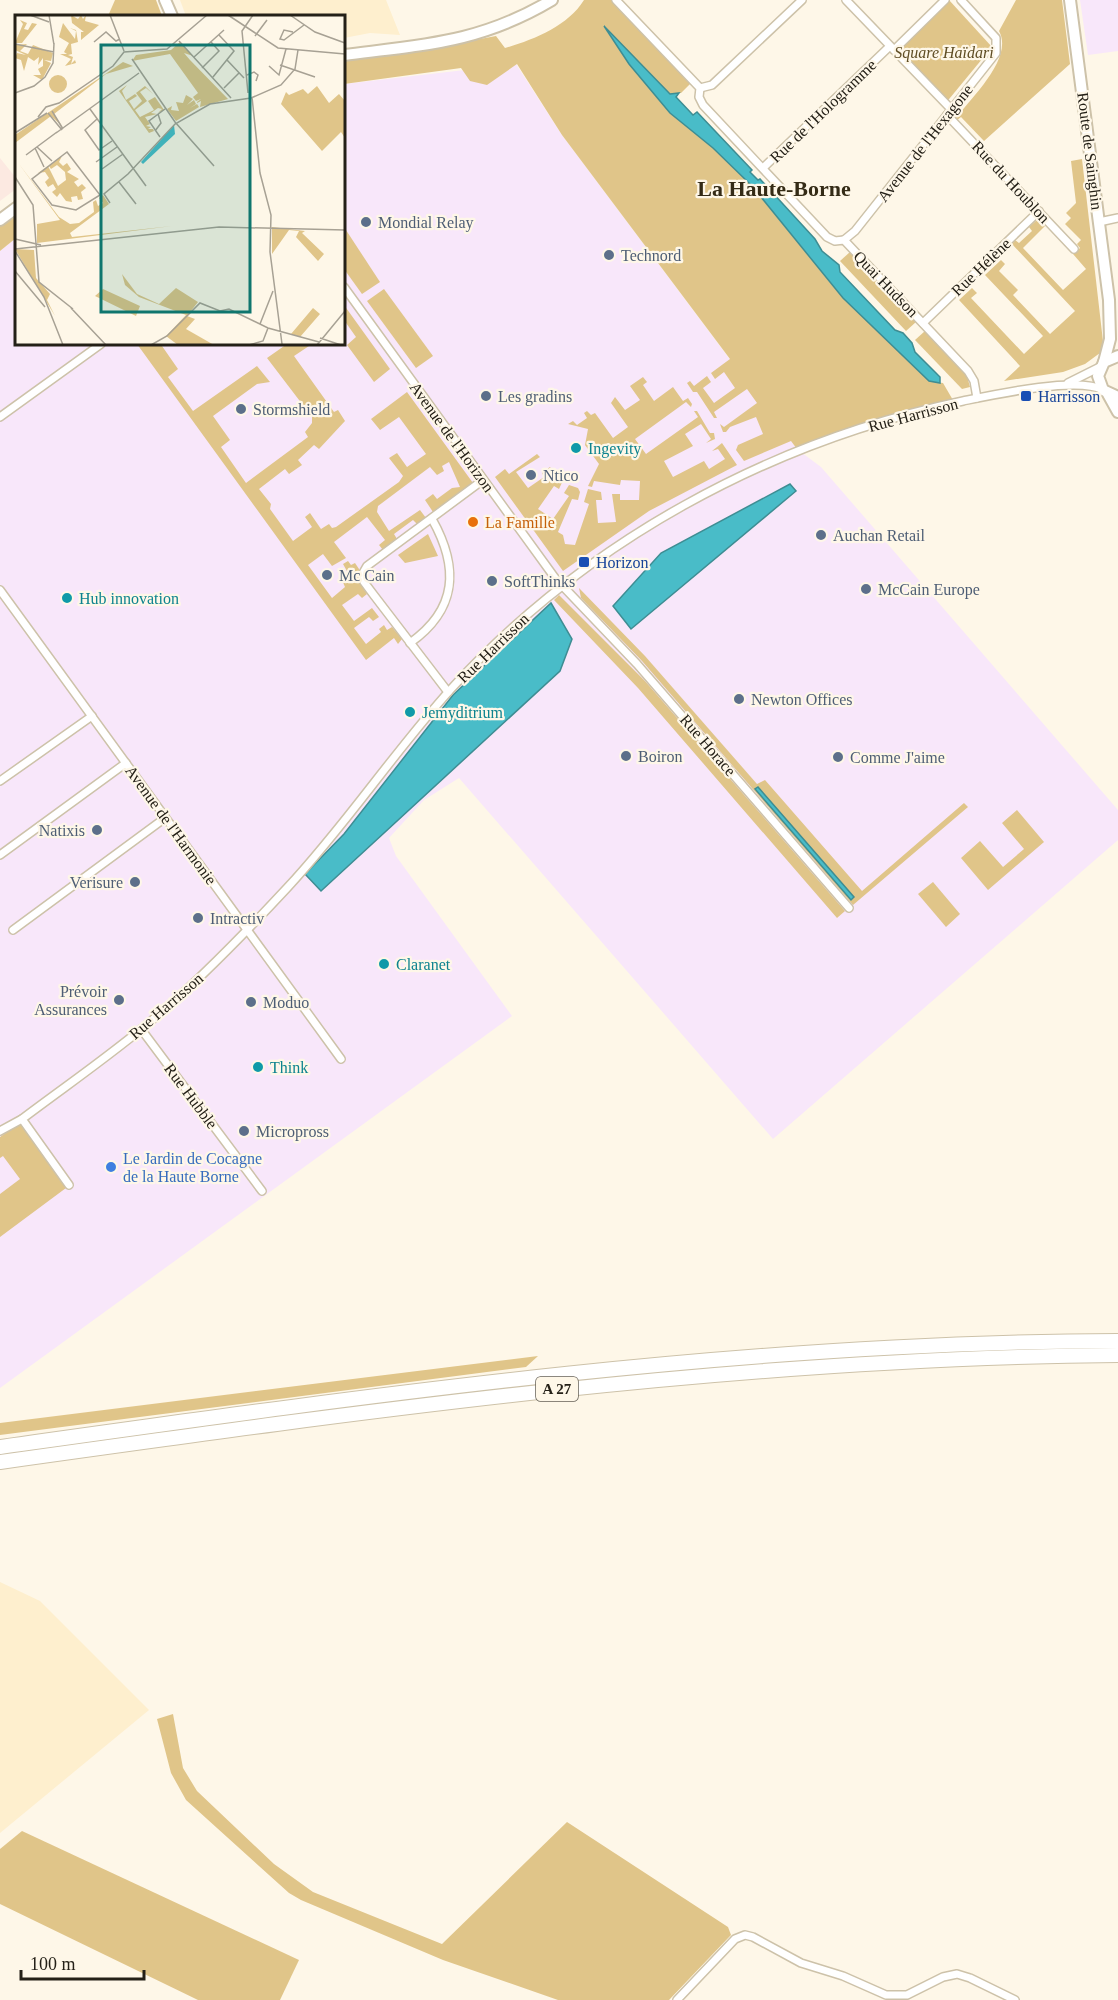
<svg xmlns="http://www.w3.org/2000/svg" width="1118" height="2000" font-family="Georgia,serif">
	<rect width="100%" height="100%" fill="#fef7e8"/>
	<!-- commercial -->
	<g fill="#f8e7fa">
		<path d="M1080,0H1118V51L1088,55Z"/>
		<path d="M516,64L562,135L797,449L821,467L1118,810V840L773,1139L459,778L424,800L389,838L396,856L512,1016L0,1388V251L16,238V344H344V84Z"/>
	</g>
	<!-- built -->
	<g fill="#feefce">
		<path d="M180,0H386L400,35L370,33L344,38V16H186Z"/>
		<path d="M0,1582L40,1601L149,1710L0,1833Z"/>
	</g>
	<!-- education -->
	<path fill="#fce9e1" d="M0,158L16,178V189L0,201Z"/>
	<!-- green -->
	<g fill="#e0c589">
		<path d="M115,0H156L162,16H108Z"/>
		<path d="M584,0H616L693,81L681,93L670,94L605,28L625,58L670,113L713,148L752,186L843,298L929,381L943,383L957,407L888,417L797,449L791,441L744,461L736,450L738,445L763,434L756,417L730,427L726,432H723L720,424L724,427L757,403L747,389L714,412L717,418H714L697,392H693L687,383L690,381L694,386L707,376L711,382L703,388L714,403L735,388L724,372L715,379L711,373L730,359L562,135L517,64L487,85L470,81L461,68L344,84V60L422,50L496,36L505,48C533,40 568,26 584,0Z"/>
		<path d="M949,0L992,47L945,104L896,51Z"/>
		<path d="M1016,0H1062L1070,64L984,141L961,117L956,121L955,119C971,98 1014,58 999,31Z"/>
		<path d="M1082,159L1104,350L1085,364L1063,372L1004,381L1020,366L959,300L972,288L977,293L971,298L1024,354L1043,336L985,275L1001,260L1005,264L999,271L1018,290L1013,295L1050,334L1075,311L1012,244L1015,240L1019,243L1032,231L1029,227L1038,219L1045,226L1023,248L1063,290L1086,269L1073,254L1080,248L1077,244L1081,240L1065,224L1071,218L1066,213L1076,203L1071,161Z"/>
		<path d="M16,213V238L0,251V225Z"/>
		<path d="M344,227L380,282L362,294L344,269Z"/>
		<path d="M850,252L916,322L906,331L840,261Z"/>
		<path d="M384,289L433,356L416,368L367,301Z"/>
		<path d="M344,305L390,369L374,382L347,345L356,337L344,320Z"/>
		<path d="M925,331L967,376L970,387L962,389L915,340Z"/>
		<path d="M137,344H164L162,346L178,369L168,377L193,411L257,366L270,382L257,384L213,416L230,440L221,447L246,483L308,437L305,432L312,423V417L267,358L287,344H312L294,356L334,412L338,410L345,421L319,449L314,445L298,460L302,465L289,474L285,469L259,489L271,504L270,509L293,541L312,527L305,517L310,513L321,529L329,524L332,528L336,527L399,482L403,476L389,458L397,453L407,467L426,454L399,417L380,430L371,419L407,392L473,483L433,512L425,500L433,494L437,499L452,488L460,487L449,462L442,466L444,471L437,475L430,467L378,506L377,512L389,531L420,510L426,518L417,524L413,520L394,534L397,539L383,550L379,545L385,540L367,517L334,542L346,558L332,566L323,554L308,565L332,598L345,587L342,580L348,573L343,564L348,561L351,565L355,563L359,569L358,580L367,594L362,598L358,594L342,605L354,621L372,608L379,617L373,621L369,617L354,628L366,644L381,632L379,629L384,625L387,630L392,627L402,639L398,644L394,638L366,660Z"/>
		<path d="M643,377L647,382L643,385L654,401L673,387L683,401L688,398L692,404L691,407L686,402L635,439L646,454L698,417L694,411H697L710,433H714L715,439L706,443L711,439L701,424L685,434L693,446L664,461L673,477L704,461L709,469L725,459L718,449L712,451L722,443L737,465L649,511L563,571L495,477L505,469L509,474L537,454L540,457L516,472L528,488L544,477L542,473L550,467L559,479L565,476L559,489L554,486L538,509L553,519L569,496L564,493L569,485L578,488L580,492L578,500L572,499L558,532L563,535L565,544L575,545L589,504L584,502L588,489L601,492L602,500H596L598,523L616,522L612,494H620V500H639L640,481L621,480L620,485L594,481L592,487L588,486L599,464L585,445L588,429L568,424L573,421L577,425L587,418L584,413L587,411L591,415L595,413L613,438L628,427L611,403L615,397L625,410L640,400L630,386Z"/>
		<path d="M428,534L438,556L405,563L398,555Z"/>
		<path d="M579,588L645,656L757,784L765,780L862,891L964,803L968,807L853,905L642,661L581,598Z"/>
		<path d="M559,595L645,681L845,911L837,918L638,688L554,600Z"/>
		<path d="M1017,810L1044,842L988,890L961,858L980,841L1003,867L1024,849L1002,823Z"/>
		<path d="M933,882L960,914L946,927L918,894Z"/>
		<path d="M20,1123L66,1188L0,1237V1194L20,1179L3,1156L0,1158V1137Z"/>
		<path d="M538,1356L526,1367L0,1435V1423Z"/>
		<path d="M173,1714L183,1768L197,1791L274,1864L313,1892L442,1944L567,1822L728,1927L731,1935L669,2000H558L443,1960L301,1900L289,1893L186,1800L171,1773L157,1719Z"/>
		<path d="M22,1831L299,1960L280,2000H198L0,1904V1849Z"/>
	</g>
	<!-- water -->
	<g fill="#49bcc8" stroke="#3e8d93" stroke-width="1.5">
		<path d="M604,26L670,94L679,93L676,97L693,115L697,112L752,170L750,172L758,180L760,179L815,239L822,251L839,265L840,272L895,330L903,333L912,343L915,352L940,377V383L929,381L843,298L752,186L713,148L670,113L629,64Z"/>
		<path d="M790,484L796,491L631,629L613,606L661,553Z"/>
		<path d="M551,603L572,639L560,671L321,891L305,874L344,834L453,695Z"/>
		<path d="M758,787L854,897L851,900L755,789Z"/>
	</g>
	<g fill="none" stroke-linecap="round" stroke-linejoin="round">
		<!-- street casing -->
		<g stroke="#cdc2a9" stroke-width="10">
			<g id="street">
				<path d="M616,0L700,88L699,97L703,105L827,237L835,241L844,240L968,371L974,381L977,398"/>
				<path d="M846,0L951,109"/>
				<path d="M894,50L945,0"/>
				<path d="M700,88L712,85L802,0"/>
				<path d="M947,115L1074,249"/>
				<path d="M763,168L889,47"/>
				<path d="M1099,222L1118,218"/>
				<path d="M844,240L855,231L996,53V38L961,0"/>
				<path d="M344,287L555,578L637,664L849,908"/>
				<path d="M923,323L1039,211"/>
				<path d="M1068,383L1100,367"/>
				<path d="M0,417L101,344"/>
				<path d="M0,590L341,1059"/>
				<path d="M410,643C458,609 459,567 432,519"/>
				<path d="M448,692L373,594L364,582L363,573L367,566L483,480"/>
				<path d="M0,781L92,716"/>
				<path d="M0,855L126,763"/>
				<path d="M13,930L165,818"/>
				<path d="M141,1029L262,1191"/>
				<path d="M0,1131L22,1119"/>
				<path d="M69,1185L22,1119C67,1085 114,1053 157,1016C203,977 246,932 287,888C346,825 393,753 451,689C585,542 768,442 963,401C992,395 1078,376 1103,390"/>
				<path d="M677,2000L735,1939L745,1935L753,1937L801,1963L843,1976L886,1995H907L943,1977L957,1974L970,1978L1015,2000"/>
			</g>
		</g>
		<!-- secondary casing -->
		<g stroke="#cdc2a9" stroke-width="14">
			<g id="secondary">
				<path d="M165,0L172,16"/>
				<path d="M1070,0L1109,300L1110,339L1104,362"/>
				<path d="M344,55C423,45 480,43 552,0"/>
				<path d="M0,220L16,208"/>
				<path d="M1118,356L1104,362L1098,376L1103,390L1118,397"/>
				<path d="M1108,394L1118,412"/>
			</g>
		</g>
		<!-- highway casing -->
		<g stroke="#cdc2a9" stroke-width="16">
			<g id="highway">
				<path d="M0,1447C371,1395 742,1342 1118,1341"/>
				<path d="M0,1462C371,1410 742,1358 1118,1355"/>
			</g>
		</g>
		<!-- street -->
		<use href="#street" stroke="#fff" stroke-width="7"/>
		<!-- secondary -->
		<use href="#secondary" stroke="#fff" stroke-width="10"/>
		<!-- highway -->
		<use href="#highway" stroke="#fff" stroke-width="14"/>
	</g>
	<!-- markers -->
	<g fill="#5c6f8a" stroke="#fef7e8" stroke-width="2">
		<circle cx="366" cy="222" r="6"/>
		<circle cx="609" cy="255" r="6"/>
		<circle cx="486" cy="396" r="6"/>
		<circle cx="241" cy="409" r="6"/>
		<circle cx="531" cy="475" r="6"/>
		<circle cx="821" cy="535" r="6"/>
		<circle cx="327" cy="575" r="6"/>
		<circle cx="492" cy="581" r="6"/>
		<circle cx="866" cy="589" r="6"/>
		<circle cx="739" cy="699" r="6"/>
		<circle cx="626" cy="756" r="6"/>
		<circle cx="838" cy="757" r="6"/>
		<circle cx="97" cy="830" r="6"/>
		<circle cx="135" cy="882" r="6"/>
		<circle cx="198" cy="918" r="6"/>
		<circle cx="119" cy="1000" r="6"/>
		<circle cx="251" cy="1002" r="6"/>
		<circle cx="244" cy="1131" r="6"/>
	</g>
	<g fill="#1a4fb4" stroke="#fef7e8" stroke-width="2">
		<rect x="1020" y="390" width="12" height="12" rx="3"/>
		<rect x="578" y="556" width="12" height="12" rx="3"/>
	</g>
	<g fill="#0f9aa8" stroke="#fef7e8" stroke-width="2">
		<circle cx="576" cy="448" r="6"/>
		<circle cx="67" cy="598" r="6"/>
		<circle cx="410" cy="712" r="6"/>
		<circle cx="384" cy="964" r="6"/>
		<circle cx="258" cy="1067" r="6"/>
	</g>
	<circle fill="#e8710a" stroke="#fef7e8" stroke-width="2" cx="473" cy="522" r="6"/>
	<circle fill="#3f7fe0" stroke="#fef7e8" stroke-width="2" cx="111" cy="1167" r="6"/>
	<g text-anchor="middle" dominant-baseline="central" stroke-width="4.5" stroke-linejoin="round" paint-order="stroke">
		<!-- shield labels -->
		<rect fill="#fef7e8" stroke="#656056" stroke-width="1.5" x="536" y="1377" width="42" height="24" rx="4.5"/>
		<g font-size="15" font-weight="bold" fill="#242017">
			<text x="557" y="1389">A 27</text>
		</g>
		<!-- park labels -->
		<g font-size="16" font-style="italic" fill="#5f4d24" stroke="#fef7e8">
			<text x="944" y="52">Square Haïdari</text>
		</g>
		<!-- street labels -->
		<g font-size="16" fill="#242017" stroke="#fef7e8">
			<text transform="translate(823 111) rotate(-44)">Rue de l'Hologramme</text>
			<text transform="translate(925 143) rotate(-52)">Avenue de l'Hexagone</text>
			<text transform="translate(1090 151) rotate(83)">Route de Sainghin</text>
			<text transform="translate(1011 182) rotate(47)">Rue du Houblon</text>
			<text transform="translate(981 267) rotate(-44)">Rue Hélène</text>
			<text transform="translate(886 284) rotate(46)">Quai Hudson</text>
			<text transform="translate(913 415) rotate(-15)">Rue Harrisson</text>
			<text transform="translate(452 437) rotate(54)">Avenue de l'Horizon</text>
			<text transform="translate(493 648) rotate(-44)">Rue Harrisson</text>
			<text transform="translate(708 745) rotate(49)">Rue Horace</text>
			<text transform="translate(171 825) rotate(54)">Avenue de l'Harmonie</text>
			<text transform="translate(166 1006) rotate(-41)">Rue Harrisson</text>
			<text transform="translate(191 1096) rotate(53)">Rue Hubble</text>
		</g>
		<!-- service labels -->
		<g font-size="16" fill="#4e5e75" stroke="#fef7e8" text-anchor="start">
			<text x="378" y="222">Mondial Relay</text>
			<text x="621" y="255">Technord</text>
			<text x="498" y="396">Les gradins</text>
			<text x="253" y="409">Stormshield</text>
			<text x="543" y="475">Ntico</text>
			<text x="833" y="535">Auchan Retail</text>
			<text x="339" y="575">Mc Cain</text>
			<text x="504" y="581">SoftThinks</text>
			<text x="878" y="589">McCain Europe</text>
			<text x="751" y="699">Newton Offices</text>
			<text x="638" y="756">Boiron</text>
			<text x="850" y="757">Comme J'aime</text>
			<text x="85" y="830" text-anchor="end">Natixis</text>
			<text x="123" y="882" text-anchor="end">Verisure</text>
			<text x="210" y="918">Intractiv</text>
			<text x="107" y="991" text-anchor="end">Prévoir<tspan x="107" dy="18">Assurances</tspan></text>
			<text x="263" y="1002">Moduo</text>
			<text x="256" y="1131">Micropross</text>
		</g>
		<!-- transit labels -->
		<g font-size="16" fill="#164399" stroke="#fef7e8" text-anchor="start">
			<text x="1038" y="396">Harrisson</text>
			<text x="596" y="562">Horizon</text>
		</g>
		<!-- culture labels -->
		<g font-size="16" fill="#0d838f" stroke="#fef7e8" text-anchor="start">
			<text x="588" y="448">Ingevity</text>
			<text x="79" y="598">Hub innovation</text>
			<text x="422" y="712">Jemyditrium</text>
			<text x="396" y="964">Claranet</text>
			<text x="270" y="1067">Think</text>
		</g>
		<!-- food labels -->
		<g font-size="16" fill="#c56008" stroke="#fef7e8" text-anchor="start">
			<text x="485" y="522">La Famille</text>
		</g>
		<!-- shop labels -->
		<g font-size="16" fill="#366cbe" stroke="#fef7e8" text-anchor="start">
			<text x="123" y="1158">Le Jardin de Cocagne<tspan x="123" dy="18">de la Haute Borne</tspan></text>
		</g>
		<!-- district labels -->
		<g font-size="22" font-weight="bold" fill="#342b16" stroke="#fef7e8">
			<text x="774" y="188">La Haute-Borne</text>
		</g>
	</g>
	<!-- overview -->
	<g transform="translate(15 15)">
		<rect width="330" height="330" fill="#fef7e8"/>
		<path d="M56,0L63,4L66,0L68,4L71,0L70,6L84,10L66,25V17H69L57,8ZM5,5L12,8L9,14L13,15L17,8L22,9L7,28H0L8,9ZM48,8L60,24L61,16L55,13L61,15L63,27L56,29L57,39L53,40L58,42L56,49L60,45L61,48L50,51L56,44L45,39H52L49,37L54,28L44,22ZM165,27L178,41L169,38L175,45L213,84L185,92L186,86L182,88V87L186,84L181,86L178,82L183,78L155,39L117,46L121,40L156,35ZM12,29L5,36L13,39L18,30L38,38L36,46L29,45L36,48L27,65L18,60H26L23,54L28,51V43L23,50L24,42L19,46L13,42L9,56L6,45L0,43L2,38L11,40L0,35V30ZM108,47L118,51L91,59L39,99L47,111L36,101L0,128V120ZM34 69a9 9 0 1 1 18 0a9 9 0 1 1-18 0ZM112,70L107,76L111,85L120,79L122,81L114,86L119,94L127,86L121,78L130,71L138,79L131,73L125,77L132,86L120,95L125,102L139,95L133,86L140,82L149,95L143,98L147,94L143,93L136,98L142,99L130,102L135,109L131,111L136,112L133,114H138L139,116L134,118L104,76ZM302,71L314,88L324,79L330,86V123L326,117L307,136L266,89L271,77L274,80L288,74L293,79ZM171,80L178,84L172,90L179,85L181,89L175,93L182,89L184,92L161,106L152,94L157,91L156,95L164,96L161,87L168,88ZM47,141L44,147L48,151L52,148L56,154L52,157L64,164L59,167L63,172L67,169L71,173L66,177L68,184L63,185L62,181L56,182L57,187L51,186L45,178L42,182L37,177L41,174L38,169L33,172L30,167L34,163L30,157L23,158L33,151L43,171L51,165L50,157L42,150L36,154L34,151ZM4,149L44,202L55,209L64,208L79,197L78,187L81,185L83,191L88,188L84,183L88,180L94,189L55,218L57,222L157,211L22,228V209L45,205ZM257,212L290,216L287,218L309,239L303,246L281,222L284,216L274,215L257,239ZM0,234L19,235L21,263L35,279L32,285L40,301ZM107,259L122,279L144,289L161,273L183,287L172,301L180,304L171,314L199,330H163L151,321L171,300L124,282L110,270ZM88,274L125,291L121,301L80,281ZM298,293L305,299L285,322L276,319Z" fill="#e0c589"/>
		<path d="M159,110L160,119L128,149L126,147Z" fill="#49bcc8"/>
		<path fill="none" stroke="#a7a194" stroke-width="1.5" d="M15,0L34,7M34,0L39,30M95,0L109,36M213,0L263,33L330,39M275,0L300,17L330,28M278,17L269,15L265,24L269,25L289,10M240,21L252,5M164,26L216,83M79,27L91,17L101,26L105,24M0,29L39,37M179,42L209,15M117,44L160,107L199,151M212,45L229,63M265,50L300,62M254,51L264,60L271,34M187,53L204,36L196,27M232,60L239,57L243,60L241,66M198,62L219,36L204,20M209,73L224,58M0,78L19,71L30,62L38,48L39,28M233,78L227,16L238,0M237,82L245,158L256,200L255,237L267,329M75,94L131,171M37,96L48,114M33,98L47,115M23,102L31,92L44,88L98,51L109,37L152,34L192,0M82,104L70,115L84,135L97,126M140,116L146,108L143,99M0,118L32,98M41,118L124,58M145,122L134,106L150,94M22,132L37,146M20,133L29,152M52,137L85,180L61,195L37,190L17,164ZM11,140L42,117M81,147L102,132M87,154L108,139M0,162L18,190L24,267L58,294M104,167L121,189M95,188L89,179L113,159L160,109L195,89L236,83L266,70L280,54L283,35M0,224L26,230M0,234L204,212L330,215M0,236L29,282L48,330M0,256L30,292M56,293L91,330M245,309L258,276M305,323L326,330M136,330L152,321L185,288L205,296L214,294L253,313L304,327M234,330L248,326L253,313M302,330L330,296"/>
		<path fill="#0f766e" fill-opacity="0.15" stroke="#0f766e" stroke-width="3" d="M86,30H235V297H86Z"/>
		<rect width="330" height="330" fill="none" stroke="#242017" stroke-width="3"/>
	</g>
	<!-- scale -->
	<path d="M21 1970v9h123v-9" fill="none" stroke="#242017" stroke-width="3"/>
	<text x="30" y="1970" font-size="18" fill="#242017" stroke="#fef7e8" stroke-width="4.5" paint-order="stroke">100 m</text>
</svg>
